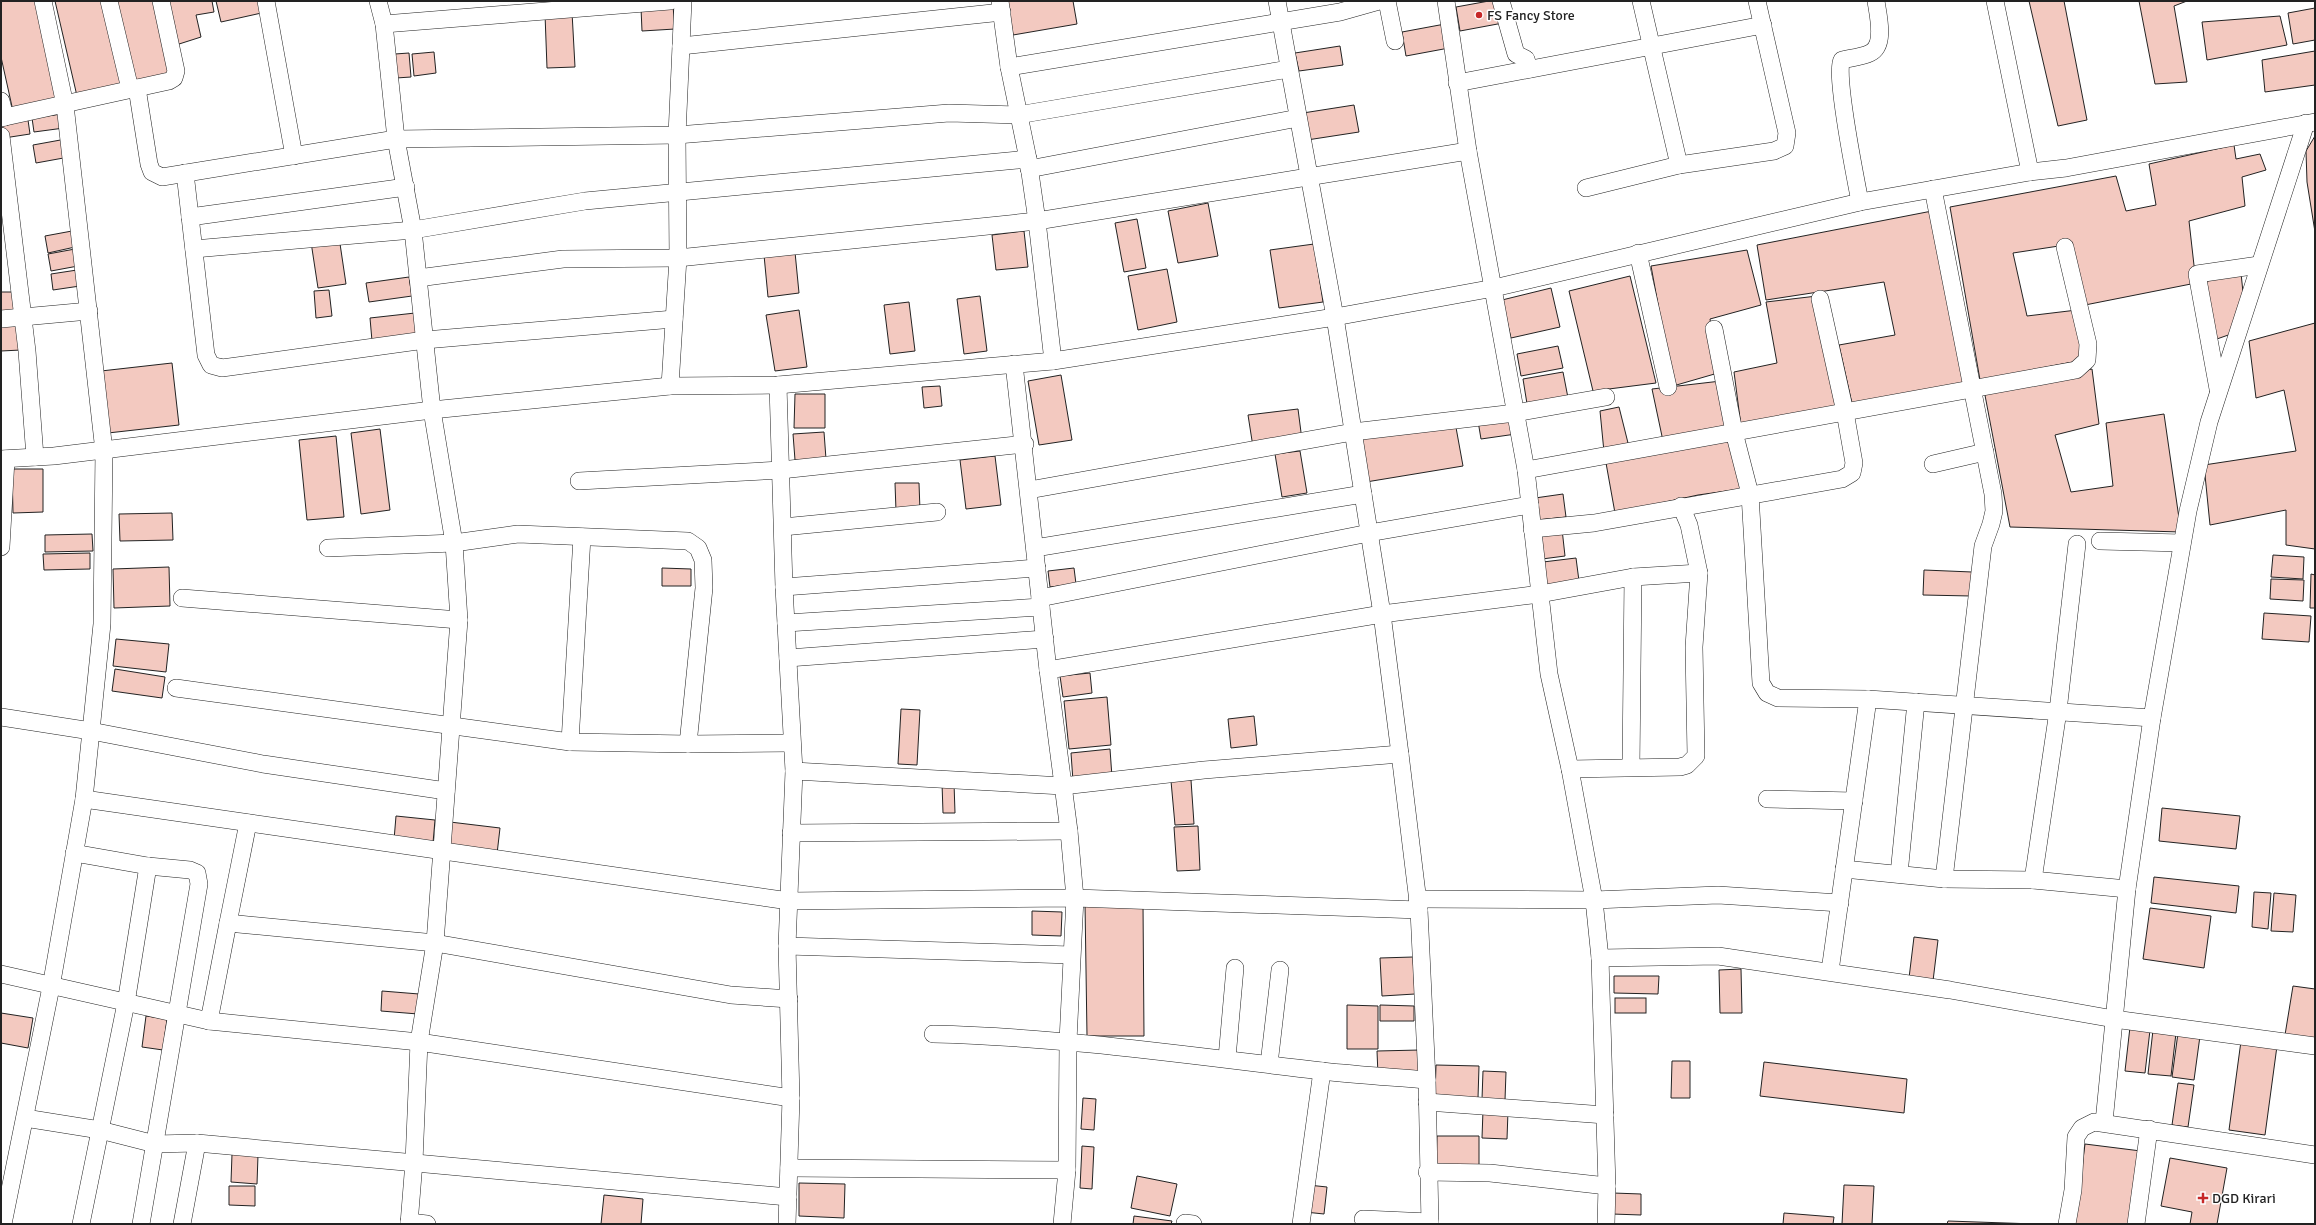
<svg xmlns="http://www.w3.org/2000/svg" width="2316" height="1225" font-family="Signika,sans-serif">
	<rect width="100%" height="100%" fill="#fff"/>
	<!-- building -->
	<g fill="#f3c9c0" stroke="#222">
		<path d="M1,1H40L62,99L13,111L1,57Z"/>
		<path d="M55,1H107L126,84L77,96Z"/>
		<path d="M113,1H157L171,73L130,83Z"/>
		<path d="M167,1H212L214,12L196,15L201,37L176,45Z"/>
		<path d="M216,1H264L266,12L221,22Z"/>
		<path d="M1007,1H1073L1077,24L1013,35Z"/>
		<path d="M1489,1H1499L1503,23L1460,31L1456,7Z"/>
		<path d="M2029,1H2064L2087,120L2058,126Z"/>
		<path d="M2139,1H2187L2174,6L2187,82L2155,84Z"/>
		<path d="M673,6L675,29L642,31L641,8Z"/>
		<path d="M2315,8V40L2293,44L2288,13Z"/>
		<path d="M572,12L575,67L547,68L545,14Z"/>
		<path d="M2280,16L2287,45L2207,60L2202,22Z"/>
		<path d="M1445,24L1449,48L1406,56L1402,32Z"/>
		<path d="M1340,46L1343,65L1299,71L1295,53Z"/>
		<path d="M2315,51V85L2265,92L2262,60Z"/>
		<path d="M434,52L436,73L414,76L412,54Z"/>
		<path d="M409,53L411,77L396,78L395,54Z"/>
		<path d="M1354,105L1359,132L1307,140L1303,113Z"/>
		<path d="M62,114L64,128L34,132L32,118Z"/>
		<path d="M28,120L30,134L4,138L2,123Z"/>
		<path d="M2315,136V232L2307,182L2306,151Z"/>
		<path d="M66,139L69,157L36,163L33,145Z"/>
		<path d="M2234,145L2236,159L2260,154L2266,170L2242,177L2245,206L2189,221L2196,283L2085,305L2072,244L2013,253L2027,316L2077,310L2083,360L1980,380L1950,207L2116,176L2126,211L2156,205L2149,164Z"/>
		<path d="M1208,203L1218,256L1178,263L1168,211Z"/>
		<path d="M1932,211L1968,385L1853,408L1839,345L1895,335L1884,282L1766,300L1757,245Z"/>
		<path d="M1137,219L1146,268L1124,272L1115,223Z"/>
		<path d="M72,231L75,247L48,253L45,236Z"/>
		<path d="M1024,231L1028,267L996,270L992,235Z"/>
		<path d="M339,237L346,284L318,288L311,242Z"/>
		<path d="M1314,244L1323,302L1279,308L1270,250Z"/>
		<path d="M75,249L78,266L51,271L48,254Z"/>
		<path d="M1747,250L1761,305L1710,319L1718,373L1673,386L1651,266Z"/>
		<path d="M795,252L799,293L768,297L764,255Z"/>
		<path d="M1167,269L1177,322L1138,330L1128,276Z"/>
		<path d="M77,270L80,286L53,290L51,274Z"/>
		<path d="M2241,273L2244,302L2234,333L2214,340L2203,282Z"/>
		<path d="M1630,276L1656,383L1593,391L1569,291Z"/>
		<path d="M409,277L412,296L369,302L366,283Z"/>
		<path d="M1551,288L1560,327L1511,338L1502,300Z"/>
		<path d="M329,290L332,316L316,318L314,291Z"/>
		<path d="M1,292H16L17,318H1Z"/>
		<path d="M980,296L987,351L964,354L957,299Z"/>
		<path d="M1817,296L1842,408L1741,426L1734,372L1777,363L1766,302Z"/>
		<path d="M909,302L915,351L890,354L884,305Z"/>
		<path d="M799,310L807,367L775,371L766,315Z"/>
		<path d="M415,313L418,336L372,341L370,318Z"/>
		<path d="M19,320L21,350L1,351V321Z"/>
		<path d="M2315,323V549L2286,545V510L2210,525L2204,465L2296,451L2284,390L2256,398L2249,341Z"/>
		<path d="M1558,346L1563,368L1521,376L1517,354Z"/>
		<path d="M172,363L179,425L108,433L101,371Z"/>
		<path d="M2092,369L2099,424L2055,435L2071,492L2113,486L2106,423L2164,414L2181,532L2010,527L1984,390Z"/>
		<path d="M1563,372L1569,403L1528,410L1523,379Z"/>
		<path d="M1061,375L1072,440L1039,445L1028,381Z"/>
		<path d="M1721,381L1731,429L1663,441L1652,389Z"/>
		<path d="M940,386L942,406L924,408L922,387Z"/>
		<path d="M795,394H825V428H794Z"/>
		<path d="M1619,407L1629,447L1604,452L1600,411Z"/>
		<path d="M1298,409L1302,440L1253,447L1248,415Z"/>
		<path d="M1513,416L1516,434L1481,439L1478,421Z"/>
		<path d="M1455,422L1463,466L1366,482L1358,438Z"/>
		<path d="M380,429L390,510L361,514L351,433Z"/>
		<path d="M824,432L826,459L795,460L793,434Z"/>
		<path d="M336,436L344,517L307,520L299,440Z"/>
		<path d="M1730,438L1741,489L1698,495L1615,513L1606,463Z"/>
		<path d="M1300,451L1307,493L1282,497L1275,454Z"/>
		<path d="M995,456L1001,505L966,509L960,460Z"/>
		<path d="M12,469H43V512L13,513Z"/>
		<path d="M895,483H919L920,511H896Z"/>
		<path d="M1563,494L1566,517L1537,520L1535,498Z"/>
		<path d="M172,513L173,540L120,541L119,514Z"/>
		<path d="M1562,529L1565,556L1542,559L1539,531Z"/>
		<path d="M92,534L93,551L45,552V535Z"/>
		<path d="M90,553V569L44,570L43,554Z"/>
		<path d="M2273,555L2304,557L2303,579L2271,577Z"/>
		<path d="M1576,558L1579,581L1547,586L1543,562Z"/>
		<path d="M169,567L170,606L114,608L113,569Z"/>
		<path d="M662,568L691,569V586H662Z"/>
		<path d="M1074,568L1076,584L1050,587L1048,571Z"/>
		<path d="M1924,570L1972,572L1971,596L1923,595Z"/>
		<path d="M2311,574L2315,575V608H2310Z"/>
		<path d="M2271,579L2304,580L2303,601L2270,599Z"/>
		<path d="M2264,613L2311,616L2309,642L2262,639Z"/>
		<path d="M116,639L169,644L166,672L113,666Z"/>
		<path d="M115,669L165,677L162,698L112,691Z"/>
		<path d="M1090,673L1092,693L1063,697L1060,676Z"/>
		<path d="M1107,697L1111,745L1069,749L1064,701Z"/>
		<path d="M901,709L920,710L917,765L898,764Z"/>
		<path d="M1254,716L1257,745L1231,748L1228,719Z"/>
		<path d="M1110,749L1112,777L1073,781L1071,753Z"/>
		<path d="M1191,780L1194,824L1175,825L1171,781Z"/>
		<path d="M942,783H954L955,813H943Z"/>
		<path d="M2162,808L2240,816L2236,849L2159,841Z"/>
		<path d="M396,816L435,820L433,843L394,840Z"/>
		<path d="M450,822L500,828L497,854L447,848Z"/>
		<path d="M1198,826L1200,870L1177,871L1174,827Z"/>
		<path d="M2154,877L2239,886L2236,913L2151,903Z"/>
		<path d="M2254,892L2271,893L2268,929L2252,927Z"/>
		<path d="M2274,893L2296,895L2293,932L2271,931Z"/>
		<path d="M1085,903H1143L1144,1036H1087Z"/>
		<path d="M2150,908L2211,916L2204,968L2143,959Z"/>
		<path d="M1032,911L1062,912L1061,936L1032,935Z"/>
		<path d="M1914,937L1938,940L1933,981L1909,978Z"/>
		<path d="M1413,957L1415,994L1382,996L1380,958Z"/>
		<path d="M1741,969L1742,1013H1720L1719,970Z"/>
		<path d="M1614,976H1659L1658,994L1614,993Z"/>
		<path d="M2293,986L2315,989V1040L2285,1035Z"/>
		<path d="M382,991L419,994L418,1014L381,1011Z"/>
		<rect x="1615" y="998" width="31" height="15"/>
		<path d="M1347,1005L1378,1006V1049H1347Z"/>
		<path d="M1380,1005L1414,1006V1021H1380Z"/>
		<path d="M1,1013L33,1018L28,1048L1,1043Z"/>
		<path d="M146,1016L167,1019L163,1050L142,1047Z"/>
		<path d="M2130,1027L2150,1030L2145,1073L2125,1071Z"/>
		<path d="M2153,1030L2176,1033L2171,1076L2148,1074Z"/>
		<path d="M2178,1033L2200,1036L2194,1080L2172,1077Z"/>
		<path d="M2241,1041L2277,1046L2265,1135L2229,1130Z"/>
		<path d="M1420,1050L1421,1074L1378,1075L1377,1051Z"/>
		<path d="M1672,1061H1690V1098H1671Z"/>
		<path d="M1764,1062L1907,1079L1904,1113L1760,1096Z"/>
		<path d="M1436,1065L1479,1066L1478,1098L1435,1097Z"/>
		<path d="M1483,1071L1506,1072L1505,1100L1482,1099Z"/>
		<path d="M2178,1083L2194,1085L2188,1127L2172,1125Z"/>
		<path d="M1083,1098L1096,1099L1094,1130L1081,1129Z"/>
		<path d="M1483,1110L1508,1111L1507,1139L1482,1138Z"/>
		<path d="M1437,1136H1479V1168L1436,1167Z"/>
		<path d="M2085,1144L2141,1151L2132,1224H2075Z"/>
		<path d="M1082,1146L1094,1147L1092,1189L1080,1188Z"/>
		<path d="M232,1154L258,1155L257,1184L231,1182Z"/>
		<path d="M2170,1158L2227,1168L2217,1224H2190L2192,1212L2161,1206Z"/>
		<path d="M1137,1176L1177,1184L1170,1216L1131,1208Z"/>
		<path d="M799,1183L845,1184L844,1218L799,1216Z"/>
		<path d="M1308,1185L1327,1187L1324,1214L1305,1212Z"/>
		<path d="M1844,1185L1874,1186L1872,1224H1842Z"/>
		<path d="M229,1186H255V1206L229,1205Z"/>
		<path d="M1613,1193L1641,1194V1215L1612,1214Z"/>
		<path d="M604,1195L643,1199L641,1224H601Z"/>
		<path d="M1784,1213L1834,1217L1833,1224H1783Z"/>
		<path d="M1134,1216L1172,1221L1171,1224H1133Z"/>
		<path d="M1948,1221L2035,1224H1947Z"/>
	</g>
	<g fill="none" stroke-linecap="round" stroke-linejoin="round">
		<!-- minor casing -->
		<g stroke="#222" stroke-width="18">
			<g id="minor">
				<path d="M109,1L130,89"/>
				<path d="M266,1L294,156"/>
				<path d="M378,1L384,24L396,139L413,230L432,410L454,543L459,620L435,943L419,1042L414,1162L409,1224"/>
				<path d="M1000,1L1009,67L1028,159L1037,221L1053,361"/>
				<path d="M1277,1L1335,317L1382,614L1400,754L1419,910L1427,1080L1430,1224"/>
				<path d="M1387,1L1395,41"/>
				<path d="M1446,1L1468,151L1526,470L1549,674L1570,769L1594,900L1600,958L1607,1186L1606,1224"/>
				<path d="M1501,1L1516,54L1526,59L1529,69"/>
				<path d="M1641,1L1679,165"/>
				<path d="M1995,1L2030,172"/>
				<path d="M384,24L670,1"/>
				<path d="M681,46L1002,12"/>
				<path d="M1009,67L1340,12L1379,1"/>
				<path d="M1457,83L1763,25"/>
				<path d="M137,88L149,164L152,172L162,177L396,139L677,135L949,113L1018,115L1289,69"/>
				<path d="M1,101L5,117L1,118"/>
				<path d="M5,117L169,81L174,78L176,71L161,1"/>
				<path d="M1,136L27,351L35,457"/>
				<path d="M1029,169L1298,118"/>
				<path d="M185,173L206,355L211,365L222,368L425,340L674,319"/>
				<path d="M1586,188L1679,165L1774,151L1785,146L1787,133L1757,1"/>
				<path d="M1933,189L1993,494L1994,511L1991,524L1983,546L1944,879"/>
				<path d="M1860,202C1856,181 1834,71 1842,60C1851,58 1862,57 1870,53C1886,46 1878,15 1876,1"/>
				<path d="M190,217L406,187"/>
				<path d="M194,249L413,230L585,201L1028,159"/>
				<path d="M1638,253L1668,387"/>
				<path d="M418,278L563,259L678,258L1037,221L1468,151"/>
				<path d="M1,319L89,311"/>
				<path d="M1714,329L1734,432L1750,494L1761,683L1767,693L1778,698L1868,699L2152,718"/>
				<path d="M1014,364L1048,670L1069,831L1075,898L1068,1041L1067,1170L1062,1224"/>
				<path d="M778,385L784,587L794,771L787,946L791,1098L787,1224"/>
				<path d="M670,386L678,258L677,135L683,1"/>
				<path d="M2218,389L2197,274L2259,265"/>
				<path d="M1,459L54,456L432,410L670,386L778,385L1053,361L1335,317L1494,288L1860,202L2030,172L2066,168L2315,122"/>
				<path d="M1933,464L1985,452"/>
				<path d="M1526,470L2076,370L2087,360L2088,344L2065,247"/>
				<path d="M579,481L781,470L1025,444"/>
				<path d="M1029,490L1353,432L1515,413L1606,397"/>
				<path d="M783,527L937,512"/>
				<path d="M1532,529L1594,523L1842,479L1852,473L1854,463L1845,412L1820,299"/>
				<path d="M2100,541L2182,543"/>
				<path d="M1,547L6,459"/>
				<path d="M328,548L454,543L518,534L688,541L698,548L703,560L704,588L688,744"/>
				<path d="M1035,548L1363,494"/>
				<path d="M784,587L1037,568"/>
				<path d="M182,598L459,620"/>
				<path d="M1040,598L1369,533L1530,505"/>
				<path d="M786,623L1041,607"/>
				<path d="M788,658L1045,639"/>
				<path d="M1048,670L1382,614L1540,594L1633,577L1699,573"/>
				<path d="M176,688L570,742L688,744L792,743"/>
				<path d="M1,717L91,731L263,764L446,791"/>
				<path d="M570,742L582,537"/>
				<path d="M1631,767L1633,577"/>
				<path d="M1570,769L1680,767L1687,765L1696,756L1694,647L1699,573L1689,525L1681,506"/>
				<path d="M794,771L1063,786L1204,770L1400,754"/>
				<path d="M84,799L789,901L1075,898L1419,910"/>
				<path d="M1767,799L1854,801"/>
				<path d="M791,833L1069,831"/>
				<path d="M74,853L148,866L190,870L197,873L199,884L141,1224"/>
				<path d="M1844,869L1944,879L2033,880L2127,889"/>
				<path d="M1899,874L1916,702"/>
				<path d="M2033,880L2058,711L2077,544"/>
				<path d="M1417,899L1594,900L1718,895L1840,903"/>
				<path d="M228,923L248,823"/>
				<path d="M787,946L1071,955"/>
				<path d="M1600,958L1718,956L1950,990L2114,1019L2315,1046"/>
				<path d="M1830,971L1868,699"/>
				<path d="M1,974L209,1021L228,923L435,943L731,995L789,999"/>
				<path d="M209,1021L419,1042L791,1098"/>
				<path d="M933,1034C1064,1037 1192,1056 1322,1071C1357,1075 1392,1077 1427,1080"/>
				<path d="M1227,1058L1235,968"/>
				<path d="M1269,1064L1280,970"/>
				<path d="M1427,1102L1605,1115"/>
				<path d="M25,1118L100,1130L155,1144L197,1143L788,1197"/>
				<path d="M2104,1122L2127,889L2152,718L2188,511L2209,422L2306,123"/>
				<path d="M789,1168L1067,1170"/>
				<path d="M1427,1172L1490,1173L1607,1186"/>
				<path d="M1363,1219L1430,1222"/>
				<path d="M409,1222L427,1224"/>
				<path d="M1185,1223L1193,1224"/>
				<path d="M3,1224L51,987L84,799L102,624L104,451L65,105L43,1"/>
				<path d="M81,1224L126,1003L148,866"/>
				<path d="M182,1224L197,1143"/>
				<path d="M1301,1224L1322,1071"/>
				<path d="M2067,1224L2073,1190L2076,1137L2082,1128L2094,1122L2315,1155"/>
				<path d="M2136,1224L2149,1129"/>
			</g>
		</g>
		<!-- minor -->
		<use href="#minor" stroke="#fff" stroke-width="17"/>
	</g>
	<!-- markers -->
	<g fill="#c62828" stroke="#fff" stroke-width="1.5">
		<circle cx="1479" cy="15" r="4"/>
		<path d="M2201 1192h4v4h4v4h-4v4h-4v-4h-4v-4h4z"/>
	</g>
	<g text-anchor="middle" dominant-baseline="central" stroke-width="3" stroke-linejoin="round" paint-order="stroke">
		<!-- poi labels -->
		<g font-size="14" fill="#222" stroke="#fff" text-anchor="start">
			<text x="1487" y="15">FS Fancy Store</text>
			<text x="2212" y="1198">DGD Kirari</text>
		</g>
	</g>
	<!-- border -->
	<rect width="2316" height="1225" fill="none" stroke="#222222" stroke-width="4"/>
</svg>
